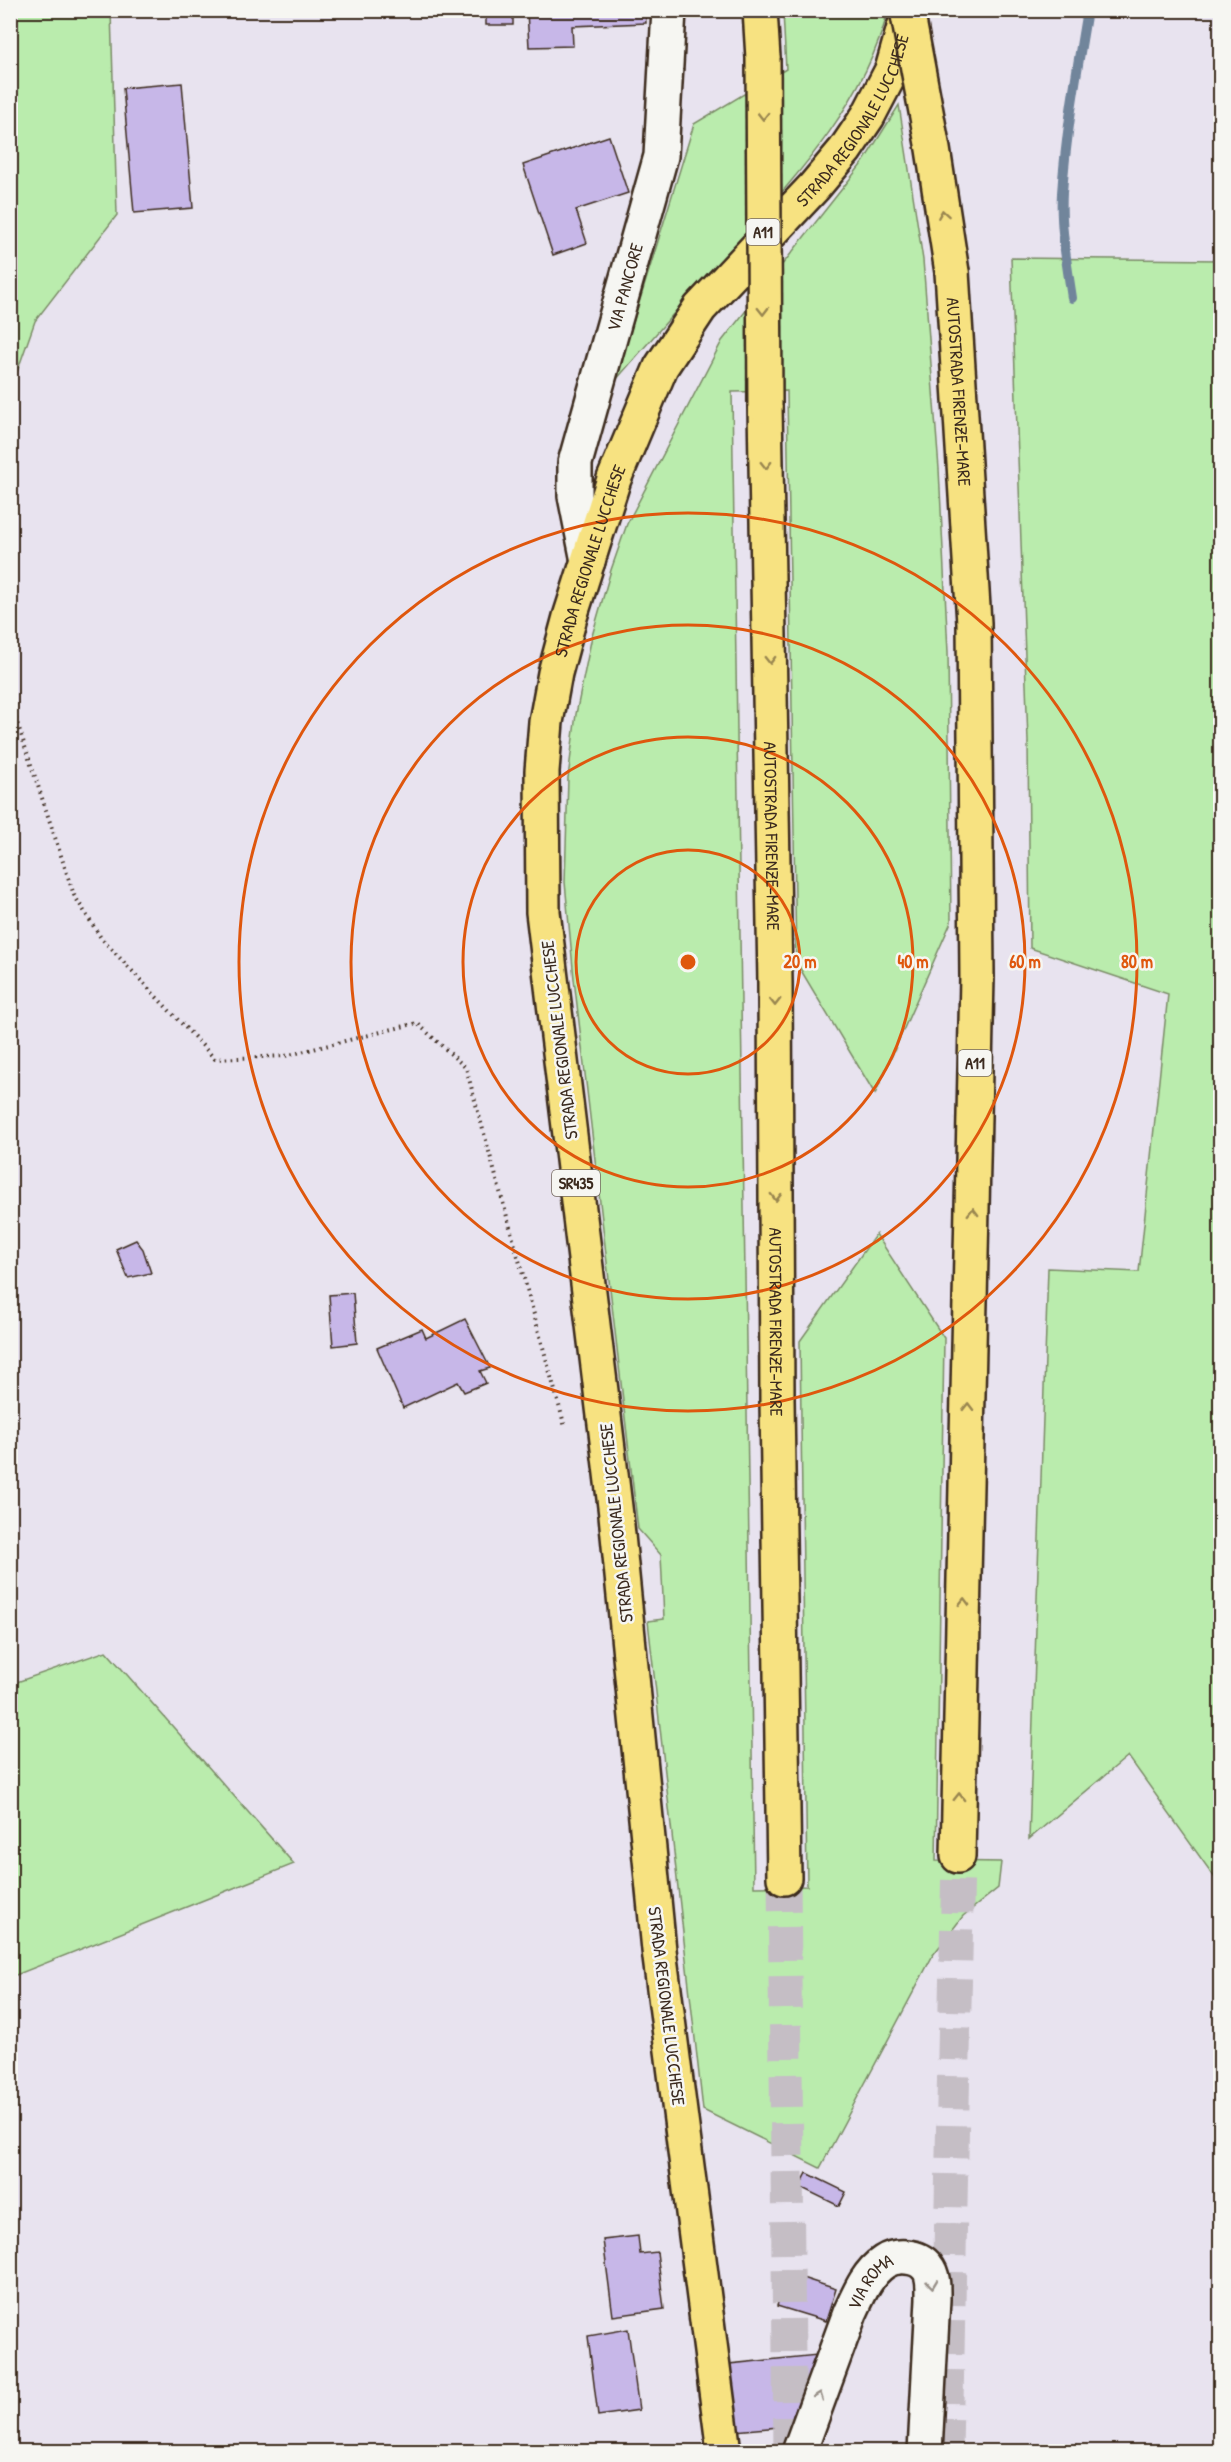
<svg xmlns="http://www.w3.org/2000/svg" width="1231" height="2462" font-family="'Patrick Hand',sans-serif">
	<rect width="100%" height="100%" fill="#e8e3ef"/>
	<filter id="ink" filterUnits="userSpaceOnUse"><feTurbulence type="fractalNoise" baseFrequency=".0167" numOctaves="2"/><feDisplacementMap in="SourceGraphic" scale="12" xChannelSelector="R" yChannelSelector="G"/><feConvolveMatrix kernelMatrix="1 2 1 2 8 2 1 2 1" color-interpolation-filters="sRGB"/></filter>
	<g filter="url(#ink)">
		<!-- green -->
		<g fill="#baecad" stroke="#7a8b66" stroke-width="1.5">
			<path d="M11,10L111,11L117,215L35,321L11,389Z"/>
			<path d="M783,11H888C863,108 791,182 726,255C688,296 652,339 615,381L694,124L786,69Z"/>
			<path d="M899,105L923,260L939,469L948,652L951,922L875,1094L796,962L787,391L732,392L754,1887L807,1886L800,1341L876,1234L944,1338L936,1861L1001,1862L998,1888L963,1916L933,1955L820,2168L703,2110L648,1621L664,1619L661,1555L638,1529L574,979L565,882L568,778L576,714L592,636L611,570L627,524L722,341L864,161Z"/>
			<path d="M1011,258L1220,260V1885L1128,1756L1029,1839L1048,1268L1139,1272L1168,994L1030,948L1028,741Z"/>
			<path d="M106,1651L294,1864L11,1977V1684Z"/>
		</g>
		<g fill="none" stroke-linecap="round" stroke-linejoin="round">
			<!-- stream -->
			<path stroke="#71859b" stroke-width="10" d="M1072,298C1067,264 1060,227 1062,193C1066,132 1077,71 1087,10"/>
		</g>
		<!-- building -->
		<g fill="#c7b7e8" stroke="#3b2a1e" stroke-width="1.5">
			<rect x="486" y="10" width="27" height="15"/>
			<path d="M527,10H645L646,23L572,26L573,46L529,47Z"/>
			<path d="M182,83L193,208L134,213L123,88Z"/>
			<path d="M609,136L628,193L576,210L587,243L553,255L523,165Z"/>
			<path d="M136,1240L143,1249L151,1273L128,1278L116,1249Z"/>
			<path d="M353,1293L357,1343L333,1346L329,1295Z"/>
			<path d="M465,1319L490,1368L480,1371L486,1383L464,1392L458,1382L403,1408L377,1348L422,1329L426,1338Z"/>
			<path d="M807,2173L846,2192L839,2206L800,2187Z"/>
			<path d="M638,2236L640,2254L657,2252L664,2309L613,2316L603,2240Z"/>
			<path d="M787,2273L836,2289L826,2321L777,2306Z"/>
			<path d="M628,2329L639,2410L598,2416L588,2336Z"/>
			<path d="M817,2355L789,2426L735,2431L729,2364Z"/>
		</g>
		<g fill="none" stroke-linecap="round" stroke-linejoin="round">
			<!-- highway-tunnel -->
			<g stroke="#c5bec5" stroke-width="33" stroke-dasharray="33 16" stroke-linecap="butt">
				<path d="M784,1878L790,2452"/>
				<path d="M946,2452L958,1856"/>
			</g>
			<!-- minor casing -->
			<g stroke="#3b2a1e" stroke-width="38">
				<g id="minor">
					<path id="s1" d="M588,561L575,496V463L661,156L669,10"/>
					<path id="s2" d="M799,2452L850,2313C858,2296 867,2273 884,2262C896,2254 918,2255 927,2267C934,2275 933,2289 933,2299L925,2452"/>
				</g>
			</g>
			<!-- major casing -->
			<g stroke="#3b2a1e" stroke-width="38">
				<g id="major">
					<path id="s3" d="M724,2452L659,1950L616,1515L543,912L542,771L546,722L555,673L570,617L614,479L661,367L700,308L814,187L845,150L868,116L892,70L909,10"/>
				</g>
			</g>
			<!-- highway casing -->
			<g stroke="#3b2a1e" stroke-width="38">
				<g id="highway">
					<path d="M760,10L763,58"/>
					<path id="s4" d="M952,272L974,623L977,977L958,1856"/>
					<path id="s5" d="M765,406L775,983L777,1400L784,1878"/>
				</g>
			</g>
			<!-- path -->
			<path stroke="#3b2a1e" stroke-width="4" stroke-dasharray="1.5 4.5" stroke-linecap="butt" d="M10,701L74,895L101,938L215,1059L285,1056L417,1023L466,1068L565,1427"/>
			<!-- minor -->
			<use href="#minor" stroke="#f6f6f2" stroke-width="33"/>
			<!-- major -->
			<use href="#major" stroke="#f7e281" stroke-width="33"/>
			<!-- highway -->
			<use href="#highway" stroke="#f7e281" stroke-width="33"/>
			<!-- highway-bridge casing -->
			<g stroke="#3b2a1e" stroke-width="38" stroke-linecap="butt">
				<g id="highway-bridge">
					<path d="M907,10L933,149L952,272"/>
					<path d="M763,58L765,406"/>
				</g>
			</g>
			<!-- highway-bridge -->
			<use href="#highway-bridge" stroke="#f7e281" stroke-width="33"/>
		</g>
		<!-- one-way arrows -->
		<defs><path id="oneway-chevron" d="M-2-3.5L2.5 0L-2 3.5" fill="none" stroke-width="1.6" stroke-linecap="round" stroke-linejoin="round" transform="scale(1.5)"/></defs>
		<g stroke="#998650">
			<use href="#oneway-chevron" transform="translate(763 116) rotate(90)"/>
			<use href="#oneway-chevron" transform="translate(943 214) rotate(-99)"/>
			<use href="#oneway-chevron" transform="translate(763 311) rotate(89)"/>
			<use href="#oneway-chevron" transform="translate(766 465) rotate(89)"/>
			<use href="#oneway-chevron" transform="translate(770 660) rotate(89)"/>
			<use href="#oneway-chevron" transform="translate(775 1002) rotate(90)"/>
			<use href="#oneway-chevron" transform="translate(776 1197) rotate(90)"/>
			<use href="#oneway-chevron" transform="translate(973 1212) rotate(-89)"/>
			<use href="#oneway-chevron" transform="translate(968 1407) rotate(-89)"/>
			<use href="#oneway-chevron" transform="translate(964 1602) rotate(-89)"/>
			<use href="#oneway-chevron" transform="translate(959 1797) rotate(-89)"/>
		</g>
		<g stroke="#989088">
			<use href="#oneway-chevron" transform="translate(932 2284) rotate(83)"/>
			<use href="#oneway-chevron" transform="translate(819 2396) rotate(-70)"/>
		</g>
	</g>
	<!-- distance rings -->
	<g fill="none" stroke="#df570d" stroke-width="3">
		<circle cx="688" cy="962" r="112"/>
		<circle cx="688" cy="962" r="225"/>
		<circle cx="688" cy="962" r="337"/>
		<circle cx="688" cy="962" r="449"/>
	</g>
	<g text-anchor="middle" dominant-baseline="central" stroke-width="5" stroke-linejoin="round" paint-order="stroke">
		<!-- shield labels -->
		<g fill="#f6f6f2" stroke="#73675e" stroke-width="1.5">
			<rect x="746.5" y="219" width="33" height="26" rx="4.5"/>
			<rect x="958.5" y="1050" width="33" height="26" rx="4.5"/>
			<rect x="552" y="1170" width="48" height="26" rx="4.5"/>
		</g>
		<g font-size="16" font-weight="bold" fill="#3b2a1e">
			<text x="763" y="232">A11</text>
			<text x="975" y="1063">A11</text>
			<text x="576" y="1183">SR435</text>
		</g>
		<!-- street labels -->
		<g font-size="18" fill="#3b2a1e" stroke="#f6f6f2">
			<text stroke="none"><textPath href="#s3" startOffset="2430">STRADA REGIONALE LUCCHESE</textPath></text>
			<text stroke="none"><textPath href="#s1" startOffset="282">VIA PANCORE</textPath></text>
			<text stroke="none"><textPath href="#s4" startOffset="120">AUTOSTRADA FIRENZE-MARE</textPath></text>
			<text stroke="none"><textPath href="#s3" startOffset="1908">STRADA REGIONALE LUCCHESE</textPath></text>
			<text stroke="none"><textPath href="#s5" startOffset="430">AUTOSTRADA FIRENZE-MARE</textPath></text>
			<text transform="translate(559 1040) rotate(-97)">STRADA REGIONALE LUCCHESE</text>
			<text stroke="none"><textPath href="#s5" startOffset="916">AUTOSTRADA FIRENZE-MARE</textPath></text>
			<text transform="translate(616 1523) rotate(-96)">STRADA REGIONALE LUCCHESE</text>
			<text transform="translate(667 2006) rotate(83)">STRADA REGIONALE LUCCHESE</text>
			<text stroke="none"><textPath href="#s2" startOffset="186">VIA ROMA</textPath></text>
		</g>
	</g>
	<circle cx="688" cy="962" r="9" fill="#df570d" stroke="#f6f6f2" stroke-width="3"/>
	<g font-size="18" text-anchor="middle" font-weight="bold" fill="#df570d" stroke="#f6f6f2" stroke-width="5" stroke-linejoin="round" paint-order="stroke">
		<text x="800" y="968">20 m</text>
		<text x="913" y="968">40 m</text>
		<text x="1025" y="968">60 m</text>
		<text x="1137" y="968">80 m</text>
	</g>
	<!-- margin -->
	<rect width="1231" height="2462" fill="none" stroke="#f6f6f2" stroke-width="36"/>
	<rect x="18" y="18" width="1195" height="2426" fill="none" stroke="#3b2a1e" stroke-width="2" filter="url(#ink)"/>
</svg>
